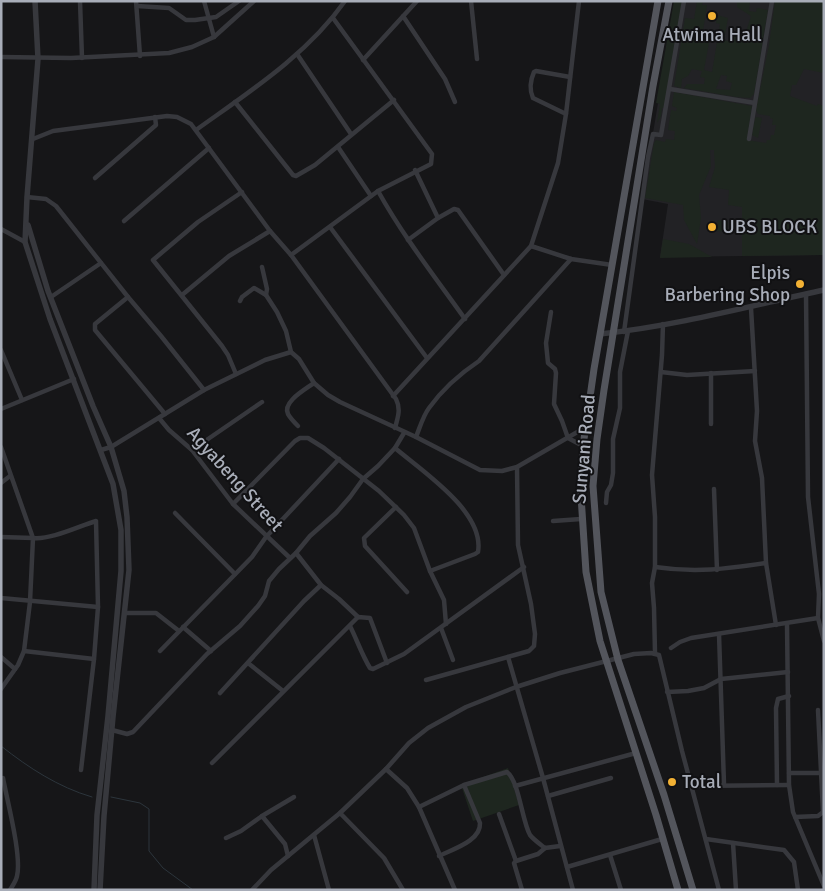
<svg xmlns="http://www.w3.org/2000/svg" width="825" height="891" font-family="Signika,sans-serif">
	<rect width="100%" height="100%" fill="#161618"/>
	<!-- built -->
	<path fill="#222225" d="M675,1H824V255L660,257L668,204L642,199Z"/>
	<!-- green -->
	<g fill="#1e261f" fill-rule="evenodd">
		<path d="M674,1H682L665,108H662L661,116L657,123L660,104L656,103Z"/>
		<path d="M697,1H703L702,5H707L703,31L711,32L704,70L712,72L720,24L716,23L717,15L728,18L724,40L728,41L731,39L733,32H746L751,16L737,7V1L750,2L749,11L756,12L757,8L768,10L754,94L750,98L736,97L684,88L687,84H704L705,78L700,77L702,71L692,69L688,76L682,79L681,88L674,86L685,18L694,19ZM721,75L727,76L726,81L732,83L730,90L716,89Z"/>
		<path d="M775,1H824V40L822,41L821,54L824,55V73L804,69L796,85H792L790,96L817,106L818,104L824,106V255L742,256V207L728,205L729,190L709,187L715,167L714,150H710L711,166L699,195L701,218L697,244L684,220L683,205L645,198L654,143L656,140L665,142L666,139L674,140L675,131L668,130L671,110L676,111L677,108L672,106L674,92L752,106L747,140L766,143L767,140H770L771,135H774L776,125H772L773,119L770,118V116L758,114L756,110L769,45Z"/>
		<path d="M757,117L762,118L758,138L752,135L755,118Z"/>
		<path d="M718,220L728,222V232L716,231Z"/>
		<path d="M663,239L689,244L712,257L660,258Z"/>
		<path d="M508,768L519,805L473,821L461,785Z"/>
	</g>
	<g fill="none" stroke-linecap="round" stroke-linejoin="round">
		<!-- stream -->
		<g stroke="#2c353c" stroke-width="1">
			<path d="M1,746C29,768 58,787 92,797"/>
			<path d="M111,797L140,803L149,809V851L163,868L193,890"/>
		</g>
		<!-- minor -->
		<g stroke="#37383d" stroke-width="4.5">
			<path d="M80,1L82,58"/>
			<path d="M136,1L140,56"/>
			<path d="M204,1L214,37"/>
			<path d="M471,1L477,59"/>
			<path d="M137,6L169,8L186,20H195L216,17L239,1"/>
			<path d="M403,16L445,79L455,102"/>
			<path d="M297,54L351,134"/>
			<path d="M1,57L71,58L169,53L192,47L214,37L254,1"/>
			<path d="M363,60L417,1"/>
			<path d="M670,89L755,103"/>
			<path d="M235,102L293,175L296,176L315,165L394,100"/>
			<path d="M566,114L533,98C529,89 530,81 534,72L536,71L570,77"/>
			<path d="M196,130C249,92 307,55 345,1"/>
			<path d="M33,139L53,131L167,116L177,117L191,124L270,231L291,255L396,399C401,409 398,417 395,428"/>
			<path d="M749,139L772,1"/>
			<path d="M338,147L371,196"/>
			<path d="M415,170L438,218"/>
			<path d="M95,178L156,125L155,117"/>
			<path d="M378,191C403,236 435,277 465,319"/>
			<path d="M27,197L46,199L56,206L128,297L161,336L204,390"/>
			<path d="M124,221L209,148"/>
			<path d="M330,227L427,358"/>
			<path d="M1,229L25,242"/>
			<path d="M408,240L438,218L454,209L458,210L504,275"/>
			<path d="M531,246L571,259L612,265"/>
			<path d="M291,255L378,191L431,164L432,154L333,18"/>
			<path d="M262,267L267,289L266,295L277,312L286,331L291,352L299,359L314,383L328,395L340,402L416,437L480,470L502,471L517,467L586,427"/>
			<path d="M806,294L808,497L819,594L818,618L824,641"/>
			<path d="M182,295L229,256L270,231"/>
			<path d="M51,297L101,263"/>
			<path d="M128,297L95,324V330L165,414"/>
			<path d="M240,301L242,297L254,288L266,295"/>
			<path d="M751,308L757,411L755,441L762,478L766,563L776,625"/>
			<path d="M551,312L546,343L548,363L555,369L556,373L554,404L562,421L568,438L583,446"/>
			<path d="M624,332L648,157L653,134L661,135L684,1"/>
			<path d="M1,350L22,400"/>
			<path d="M661,372L687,375L755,371"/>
			<path d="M711,373V424"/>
			<path d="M236,374L228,355L222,346L153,260L198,222L242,192"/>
			<path d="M393,396L531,246L558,163L566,114L579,1"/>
			<path d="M1,409L74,379"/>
			<path d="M159,418L169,430L192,450L233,504L290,558"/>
			<path d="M298,426C295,423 290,418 288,414C282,402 306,389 314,383"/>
			<path d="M416,437C420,427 423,416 429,408C442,390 461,373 479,361L571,259"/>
			<path d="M1,447L33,538C51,540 79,526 96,521L98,607L94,659L81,770"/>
			<path d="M395,448C422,471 485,512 478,552L475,554L430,571"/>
			<path d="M101,450L111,447L204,390L265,360L291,352"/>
			<path d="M192,450L262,402"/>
			<path d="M1,483L10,476"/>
			<path d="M714,489L717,570"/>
			<path d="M606,503L607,492L611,485L613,473V439L620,408V372L628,331"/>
			<path d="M233,504L295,441L300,438H308L324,448L379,491L404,515L414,528L430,571L444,600L446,624"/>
			<path d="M396,507L364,538L365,546L407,592"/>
			<path d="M175,513L235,574"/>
			<path d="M553,521L581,519"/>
			<path d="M1,537L33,538L30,602L24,651L18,665L1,689"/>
			<path d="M296,553L321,585L339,599L358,617"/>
			<path d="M655,567C695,573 727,569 766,563"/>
			<path d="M1,598L98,607"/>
			<path d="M125,613H156L179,631"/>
			<path d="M787,624L789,785L793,812L824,886"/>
			<path d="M350,626C357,640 362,655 370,668L373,669L404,654L524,567"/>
			<path d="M183,627L211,651"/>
			<path d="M441,628L453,660"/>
			<path d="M719,634L724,784"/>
			<path d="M671,648L680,642L691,638L818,618"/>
			<path d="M24,651L94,659"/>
			<path d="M160,651L252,557L266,537L339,459"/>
			<path d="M655,653L654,608L652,583L655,567V517L652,475L662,355L663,324"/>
			<path d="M1,657L15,669"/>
			<path d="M508,657L543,778L573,890"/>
			<path d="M248,663L283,691"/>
			<path d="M426,680L529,651L534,646L535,634L531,604L518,545L517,467"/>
			<path d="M667,692L688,691L704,688L721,679L788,672"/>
			<path d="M220,693L304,601L321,585"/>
			<path d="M112,730L127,734L133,732L207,654L240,626L258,606L265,596L269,581L279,569L296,553L310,536L336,513L350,497L363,479L378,466L395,448L404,433"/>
			<path d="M212,763L358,617L370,618L387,663"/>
			<path d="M386,769L407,788L419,807L455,890"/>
			<path d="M789,773H820"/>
			<path d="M3,778C7,800 22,856 17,876C16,881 13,885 10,890"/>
			<path d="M777,785L776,708L778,699L789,696"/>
			<path d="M515,786L636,753"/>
			<path d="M692,786L789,785"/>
			<path d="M548,796L611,778"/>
			<path d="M419,807L464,785L507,772C519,781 522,821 530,835C534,840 540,844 545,848L560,846"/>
			<path d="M340,813L384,858L403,890"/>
			<path d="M499,814L516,861"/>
			<path d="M262,816L294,797"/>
			<path d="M795,817L818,816L823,812L818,710"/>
			<path d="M314,835L329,890"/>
			<path d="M226,838L241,831L262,816L285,844L288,856"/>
			<path d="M706,839L784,850L794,862L798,890"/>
			<path d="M733,843L736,890"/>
			<path d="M610,855L621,890"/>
			<path d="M439,856C453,849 481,841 480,823L464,785"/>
			<path d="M567,867L662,839"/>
			<path d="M252,890L271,870L340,813L386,769L409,743L428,728L466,707L516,687L560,673L634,654L651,653L659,655L682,751L719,890"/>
			<path d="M522,890L514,863L516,861L538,854L545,848"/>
		</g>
		<!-- tertiary -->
		<g stroke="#37383d" stroke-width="5.5">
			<path d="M35,1L38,59L27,197L25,242L50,319L113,484L121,530V571L108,716L97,815L94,890"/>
			<path d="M28,225L48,291L93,406L111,447L124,491L127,517L129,570L113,717L104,816L100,890"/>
			<path d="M600,334C676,326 750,306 824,290"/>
		</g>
		<!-- primary -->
		<g stroke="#53555c" stroke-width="7">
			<path d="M658,1L594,369L583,446L581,496L586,572L600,641L656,815L678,890"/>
			<path d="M669,1L653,86L604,390L597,439L593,486L601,592L618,660L664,795L693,890"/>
		</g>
	</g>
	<!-- markers -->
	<g fill="#f2b134" stroke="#111113" stroke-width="2">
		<circle cx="712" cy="16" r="5"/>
		<circle cx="712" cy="227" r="5"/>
		<circle cx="800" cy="284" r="5"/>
		<circle cx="672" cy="782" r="5"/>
	</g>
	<g text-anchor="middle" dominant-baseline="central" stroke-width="4" stroke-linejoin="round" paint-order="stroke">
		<!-- poi labels -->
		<g font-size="19" fill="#a8adb8" stroke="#111113" text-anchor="start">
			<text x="712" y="35" text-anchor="middle">Atwima Hall</text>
			<text x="722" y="227">UBS BLOCK</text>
			<text x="790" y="273" text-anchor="end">Elpis<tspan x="790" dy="22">Barbering Shop</tspan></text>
			<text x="682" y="782">Total</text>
		</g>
		<!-- street labels -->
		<g font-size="19" fill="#a8adb8" stroke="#111113">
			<text transform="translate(584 449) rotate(-85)">Sunyani Road</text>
			<text transform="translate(235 479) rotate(48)">Agyabeng Street</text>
		</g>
	</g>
	<!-- border -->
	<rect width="825" height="891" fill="none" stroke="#a8adb8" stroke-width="5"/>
</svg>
